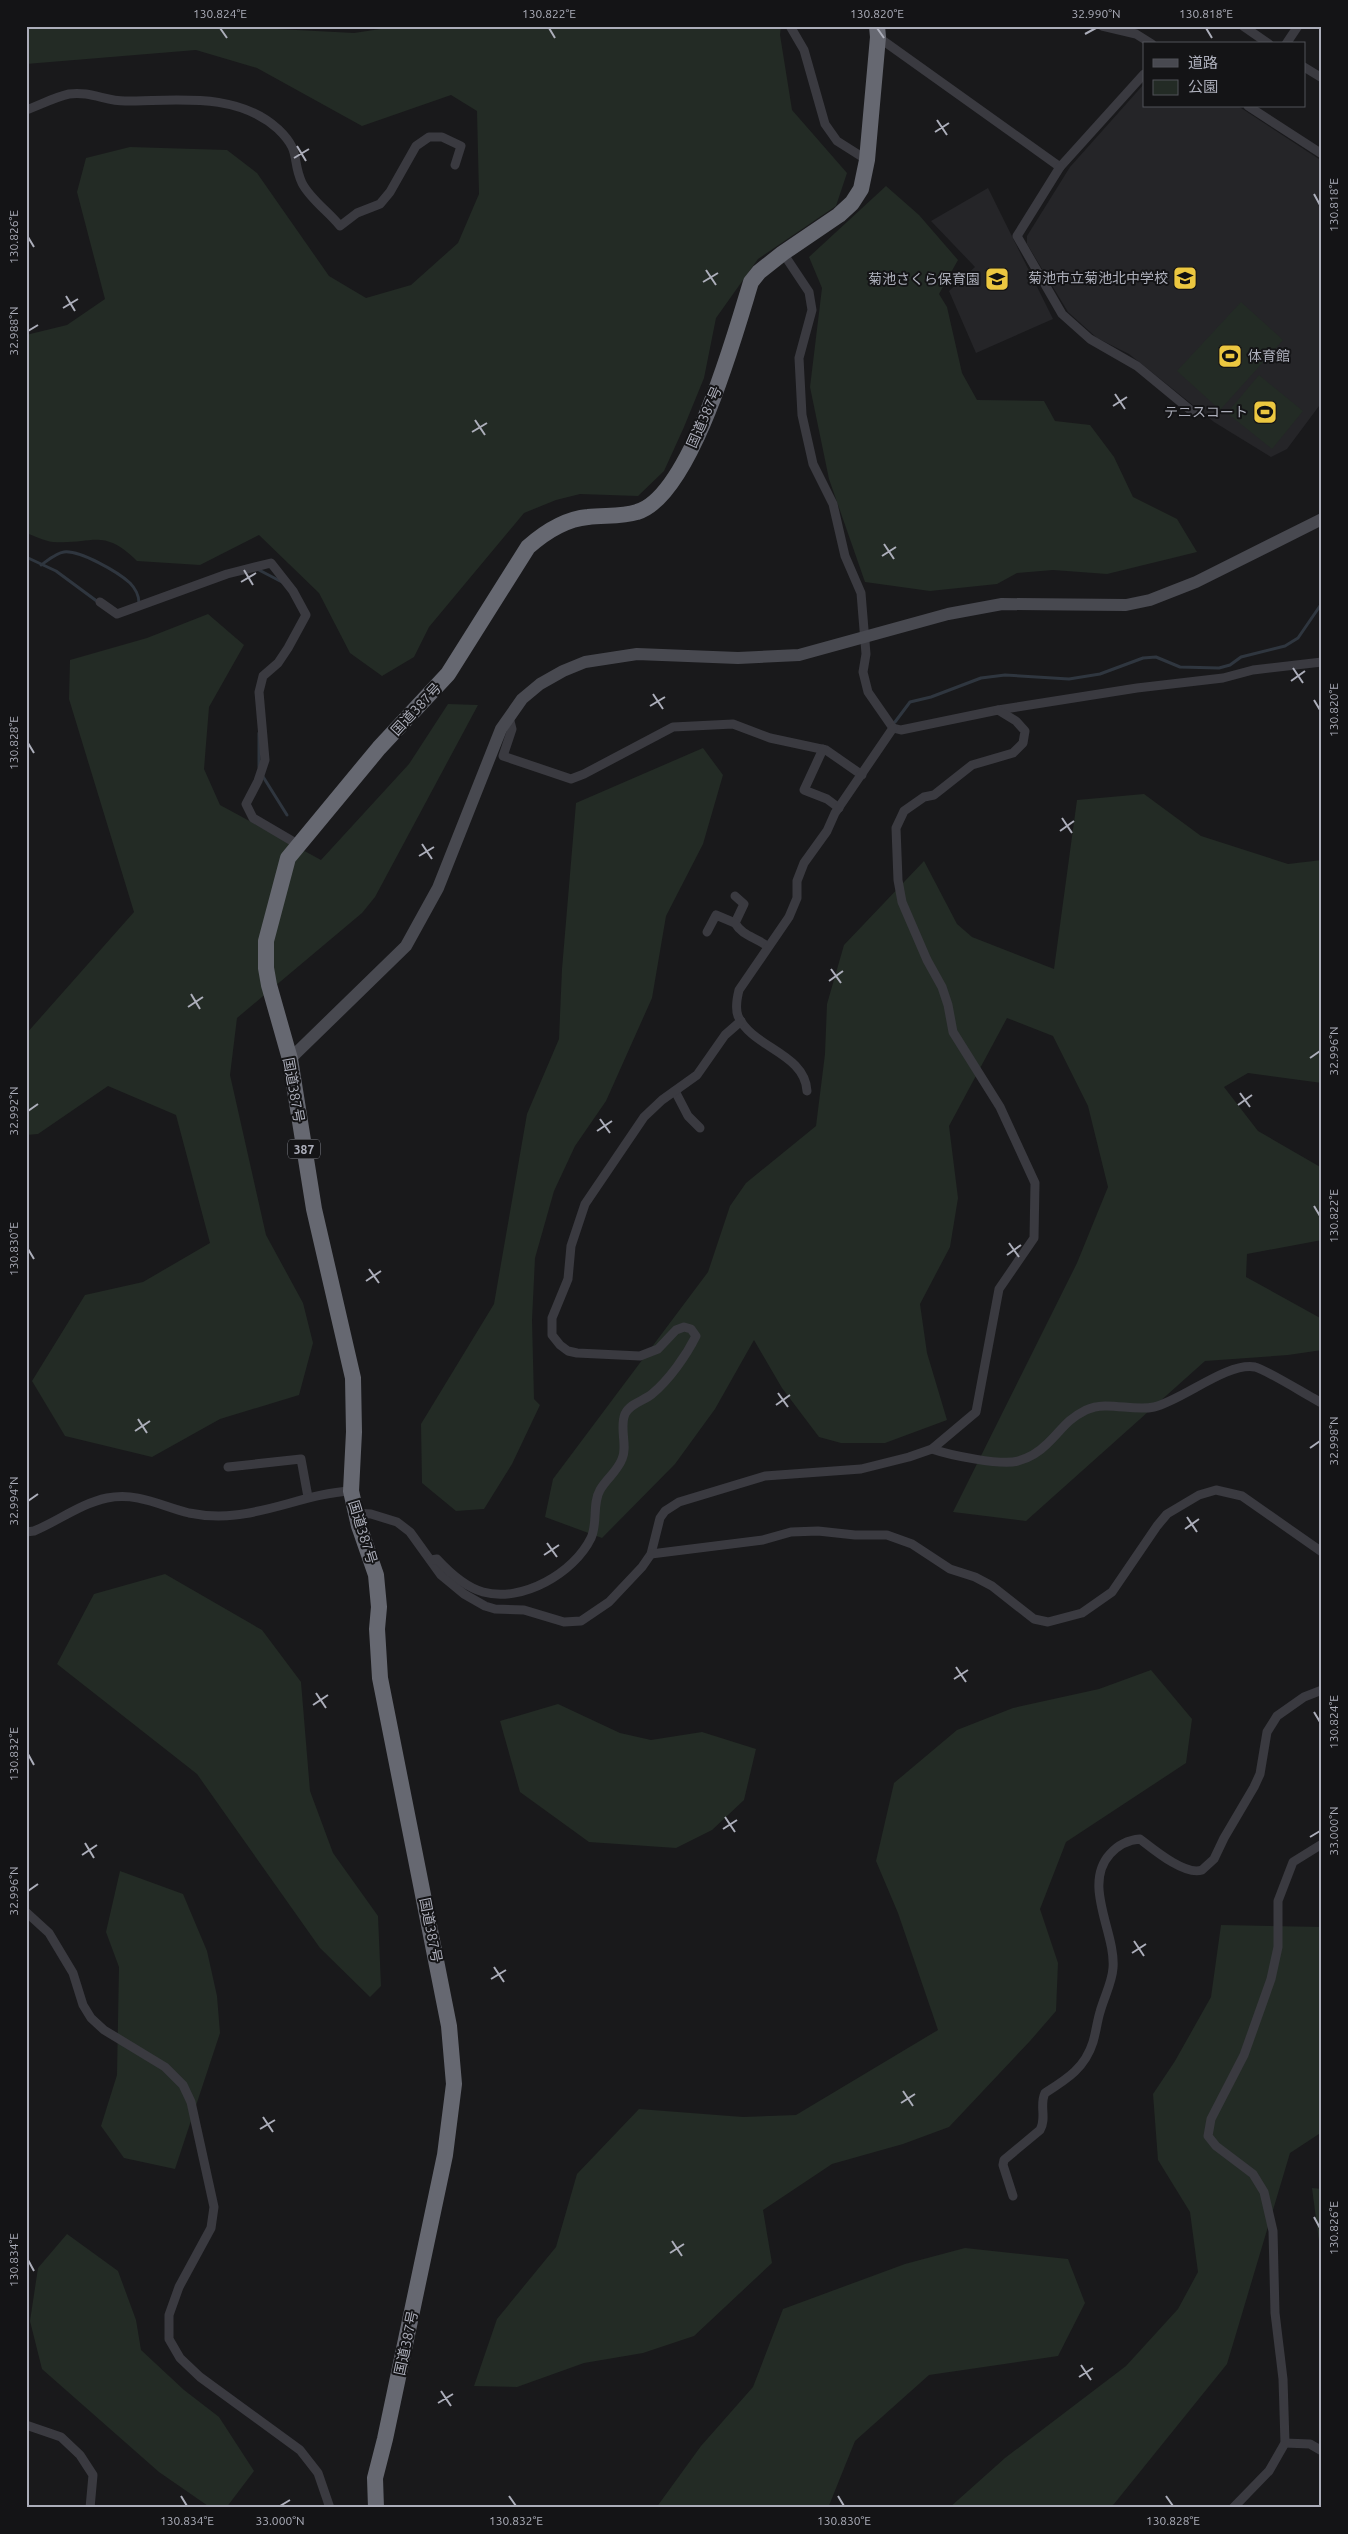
<svg xmlns="http://www.w3.org/2000/svg" width="1348" height="2534" font-family="Ubuntu,'Noto Sans JP',sans-serif">
	<rect width="100%" height="100%" fill="#19191b"/>
	<!-- built -->
	<g fill="#252528">
		<path d="M1144,84V106H1238L1322,161V402L1287,449L1271,457L1214,422L1129,354L1097,338L1068,312L1027,244V236L1070,167Z"/>
		<path d="M988,188L1053,319L976,353L949,291L975,267L931,221Z"/>
	</g>
	<!-- green -->
	<g fill="#232b25">
		<path d="M26,26H221L354,33L400,26H781L780,35L792,110L847,173L836,206L758,259L716,318L704,378L684,427L664,471L638,496L580,494L556,500L524,513L429,627L414,657L382,676L350,653L319,593L259,535L200,565L137,561C102,527 93,545 53,542C44,541 35,536 26,533V335L67,325L105,299L77,192L86,158L130,147L227,150L257,173L329,276L366,298L411,285L458,243L479,194L477,111L451,95L362,126L257,68L196,50L26,64Z"/>
		<path d="M886,186L919,215L958,260L939,294L947,307L962,373L977,400L1044,401L1055,421L1090,425L1114,457L1133,497L1177,519L1197,552L1107,574L1053,570L1017,573L997,584L930,591L865,582L829,479L810,387L822,288L809,257Z"/>
		<path d="M1241,302L1283,340L1220,410L1177,371Z"/>
		<path d="M1259,375L1303,411L1272,449L1227,413Z"/>
		<path d="M208,614L244,645L209,707L204,769L220,805L321,860L409,764L448,704L478,705L375,897L362,913L237,1018L230,1075L266,1235L303,1303L313,1343L299,1395L220,1419L152,1457L65,1436L32,1381L85,1295L143,1282L210,1243L176,1115L108,1086L38,1134L26,1135V1034L134,912L69,699L70,660L147,638Z"/>
		<path d="M703,748L723,775L703,844L666,916L652,998L606,1101L575,1146L554,1191L535,1258L532,1320L534,1399L540,1405L512,1464L484,1509L456,1511L422,1483L421,1424L494,1304L527,1114L559,1039L562,969L576,803Z"/>
		<path d="M1144,794L1201,836L1288,864L1322,860V1083L1248,1073L1224,1087L1258,1131L1322,1168V1240L1247,1254L1246,1277L1322,1319V1350L1288,1355L1205,1361L1026,1521L953,1512L1077,1263L1108,1187L1088,1106L1053,1036L1007,1018L949,1126L958,1198L950,1247L920,1304L927,1353L947,1420L885,1443H841L819,1437L782,1388L754,1340L715,1409L675,1464L602,1538L545,1517L553,1479L708,1272L730,1206L746,1183L816,1126L825,1054L827,1004L844,945L924,861L957,924L972,937L1054,969L1077,800Z"/>
		<path d="M165,1574L262,1630L301,1682L310,1791L333,1853L378,1916L381,1986L370,1997L320,1948L197,1774L57,1664L94,1594Z"/>
		<path d="M1151,1670L1192,1719L1186,1763L1066,1842L1040,1909L1058,1963L1056,2011L1030,2041L949,2127L903,2144L832,2164L763,2210L772,2263L694,2336L643,2353L584,2363L517,2387L474,2386L497,2319L556,2247L577,2174L639,2109L743,2117L796,2115L938,2030L898,1913L876,1861L894,1783L957,1730L1013,1708L1099,1689Z"/>
		<path d="M558,1704L620,1733L651,1740L702,1732L756,1749L744,1800L712,1830L676,1848L589,1842L520,1792L500,1721Z"/>
		<path d="M120,1871L183,1894L207,1951L217,1996L220,2033L175,2169L124,2158L101,2126L117,2075L119,1967L106,1932Z"/>
		<path d="M1221,1925L1322,1927V2132L1290,2153L1227,2364L1114,2504L1108,2508H949L1005,2458L1126,2366L1178,2309L1198,2272L1190,2212L1158,2160L1153,2094L1175,2061L1211,1997Z"/>
		<path d="M1312,2188L1322,2189V2264Z"/>
		<path d="M67,2234L118,2271L136,2320L141,2350L184,2390L219,2417L254,2471L226,2508H211L159,2472L42,2369L30,2321L38,2268Z"/>
		<path d="M965,2248L1068,2259L1085,2303L1058,2356L929,2375L855,2441L828,2508H656L701,2446L753,2387L783,2309L905,2264Z"/>
	</g>
	<g fill="none" stroke-linecap="round" stroke-linejoin="round">
		<!-- stream -->
		<g stroke="#2f363f" stroke-width="3">
			<path d="M26,557L56,571L98,602"/>
			<path d="M41,565C47,561 56,553 64,552C80,550 118,572 130,583C135,588 139,596 139,603"/>
			<path d="M259,570L282,582"/>
			<path d="M895,722L910,702L931,697L981,678L1005,675L1069,679L1100,674L1143,658L1156,657L1180,667L1219,668L1230,665L1241,657L1285,646L1298,638L1322,603"/>
			<path d="M259,733V767"/>
			<path d="M262,775L287,815"/>
		</g>
		<!-- street -->
		<g stroke="#3a3a40" stroke-width="9">
			<path d="M790,26L804,50L825,124L837,141L867,160"/>
			<path d="M1102,26L1136,34L1152,44"/>
			<path d="M1243,26L1269,44"/>
			<path d="M878,37L1060,167L1144,74"/>
			<path d="M1286,44L1298,26"/>
			<path d="M1304,67L1322,78"/>
			<path d="M1248,106L1322,154"/>
			<path d="M26,110C40,105 55,97 69,94C90,91 106,101 125,101C176,101 236,91 278,129C302,152 291,159 302,183C310,199 329,212 340,226L357,213L380,204L390,192L416,146L429,137H442L461,146L455,165"/>
			<path d="M1060,167L1017,236L1062,314L1090,339L1137,366L1194,413"/>
			<path d="M783,253L809,292L812,310L799,358L802,415L813,464L833,504L845,556L861,593L866,654L863,672L868,692L893,728L901,730L998,710L1137,688L1223,678L1253,670L1322,662"/>
			<path d="M100,602L117,614L227,574L271,563L293,591L306,615L288,648L278,663L263,676L259,692L265,760L258,781L246,804L253,818L299,845"/>
			<path d="M509,717L512,729L503,756L571,779L584,774L673,727L733,724L770,738L826,750L862,775"/>
			<path d="M823,749L804,790L827,799L839,808"/>
			<path d="M735,896L744,904L735,923C743,937 757,937 768,947"/>
			<path d="M707,932L716,915L735,923"/>
			<path d="M675,1091L688,1116L700,1128"/>
			<path d="M807,1091C805,1053 752,1048 738,1016C735,1008 737,998 739,990L789,917L797,898V881L804,863L827,831L835,813L893,728"/>
			<path d="M932,1449C949,1455 1002,1466 1018,1461C1029,1458 1039,1452 1047,1444C1062,1430 1066,1420 1086,1410C1107,1400 1132,1412 1154,1407C1183,1400 1227,1362 1255,1367C1267,1370 1308,1396 1322,1403"/>
			<path d="M228,1467L301,1459L308,1497"/>
			<path d="M356,1513L371,1514L397,1522L410,1532L441,1575L464,1594L485,1606L495,1609L524,1610L564,1622L581,1621L609,1602L642,1567L651,1554L660,1518L665,1511L679,1502L765,1476L861,1469L909,1457L932,1449L976,1412L999,1289L1034,1238L1035,1183L1000,1107L953,1032L948,1005L942,987L927,960L902,902L898,880L896,828L904,811L924,797L934,795L972,765L1013,753L1023,743L1025,731L1016,721L998,710"/>
			<path d="M26,1532L34,1531C58,1521 82,1503 107,1498C138,1492 161,1506 189,1513C204,1516 220,1517 235,1515C275,1511 311,1493 351,1491"/>
			<path d="M651,1554L763,1540L791,1532L818,1531L855,1535H887L912,1544L950,1569L975,1577L992,1586L1034,1619L1048,1622L1082,1613L1112,1592L1157,1526L1167,1514L1199,1495L1216,1490L1242,1496L1322,1552"/>
			<path d="M431,1560L437,1559C449,1572 465,1587 483,1592C522,1603 574,1573 591,1538C598,1523 592,1504 600,1490C606,1479 617,1472 622,1459C628,1446 619,1428 625,1414C630,1403 644,1401 652,1394C669,1380 686,1356 696,1336L691,1329L684,1327L676,1330L658,1349L640,1356L577,1353L568,1351L560,1345L552,1335V1318L568,1279L571,1246L585,1204L644,1117L662,1100L697,1075L725,1035L741,1021"/>
			<path d="M26,1912L49,1933L73,1973L83,2005L91,2018L104,2030L165,2067L183,2085L191,2102L214,2207L211,2228L179,2287L169,2315V2339L180,2358L200,2377L300,2450L318,2473L330,2508"/>
			<path d="M1013,2196L1003,2165L1004,2160L1040,2130C1047,2118 1039,2105 1045,2093C1067,2079 1085,2068 1093,2042C1096,2032 1097,2022 1100,2012C1104,1997 1112,1983 1113,1968C1116,1933 1082,1885 1110,1854C1118,1845 1128,1840 1140,1839C1153,1849 1185,1876 1202,1870L1214,1859L1224,1838L1254,1787L1260,1774L1267,1732L1277,1716L1304,1697L1322,1690"/>
			<path d="M26,2425L61,2437L80,2455L93,2475L90,2508"/>
			<path d="M1285,2443L1310,2444L1322,2451"/>
			<path d="M1233,2508L1269,2471L1285,2443L1283,2379L1275,2313L1273,2231L1264,2192L1253,2174L1216,2146L1208,2136L1211,2119L1244,2055L1271,1979L1278,1947V1901L1293,1862L1322,1844"/>
		</g>
		<!-- secondary -->
		<path stroke="#484950" stroke-width="12" d="M290,1059L406,946L438,888L501,729L522,699L540,684L563,671L585,662L637,654L738,658L799,655L948,614L1002,604L1126,605L1150,600L1196,582L1322,519"/>
		<!-- highway -->
		<path stroke="#666871" stroke-width="16" d="M376,2508L375,2478L385,2439L445,2155L454,2084L449,2026L380,1678L377,1629L379,1607L376,1575L359,1526L351,1491L354,1432L353,1378L314,1209L290,1059L269,985L266,968V941L288,858L379,748L448,674L528,547C545,532 565,519 588,517C604,515 622,517 637,512C691,496 735,334 751,282L759,272L783,253L839,215L852,203L861,189L867,160L878,37L877,26"/>
	</g>
	<!-- ticks -->
	<path fill="none" stroke="#acaeba" stroke-width="2" d="M220,28L227,38M549,28L555,38M877,28L884,38M1206,28L1212,38M1085,34L1096,28M937,120L947,135M935,132L949,123M297,146L306,161M294,158L309,149M1314,194L1320,205M28,237L34,247M706,270L716,285M703,282L718,273M66,296L75,311M63,308L78,299M28,331L38,325M1115,394L1125,409M1113,406L1127,397M475,420L485,435M472,432L487,423M884,544L894,559M882,556L896,547M244,570L253,585M241,582L256,573M1293,668L1303,683M1291,681L1305,671M653,694L663,709M1314,700L1320,710M650,706L665,697M28,743L34,753M1062,818L1072,833M1060,831L1074,821M422,844L432,859M419,856L434,847M831,969L841,983M829,981L843,971M191,994L200,1009M188,1007L203,997M1310,1058L1320,1051M1240,1093L1250,1107M1238,1105L1252,1095M28,1111L38,1104M600,1119L610,1133M597,1131L612,1121M1314,1206L1320,1216M1009,1243L1019,1257M28,1249L34,1259M1007,1255L1021,1245M369,1269L379,1283M366,1281L381,1271M778,1393L788,1407M776,1405L790,1395M138,1419L147,1433M135,1431L150,1421M1310,1448L1320,1441M28,1501L38,1494M1187,1517L1197,1532M1185,1529L1199,1519M547,1543L557,1557M544,1555L559,1545M956,1667L966,1682M954,1679L968,1670M316,1693L326,1708M313,1705L328,1695M1314,1712L1320,1722M28,1754L34,1765M725,1817L735,1832M723,1829L737,1820M1310,1837L1320,1831M85,1843L94,1858M82,1855L97,1845M28,1891L38,1884M1134,1941L1144,1956M1132,1953L1146,1944M494,1967L504,1982M491,1979L506,1970M903,2091L913,2106M901,2103L915,2094M263,2117L273,2132M260,2129L275,2120M1314,2217L1320,2228M672,2241L682,2256M670,2253L684,2244M28,2260L34,2271M1081,2365L1091,2380M1079,2377L1093,2368M441,2391L451,2406M438,2403L453,2394M181,2496L187,2506M509,2496L516,2506M838,2496L844,2506M1166,2496L1173,2506M280,2506L290,2500"/>
	<!-- icons -->
	<defs>
		<g id="school-square" transform="scale(1.25)"><rect x="-9" y="-9" width="18" height="18" rx="4" fill="#ecc740" stroke="#141416"/><path d="M0-5L7-2L0 1L-7-2ZM-4 1L0 2.5L4 1V4Q0 6-4 4Z" fill="#111"/></g>
		<g id="stadium-square" transform="scale(1.25)"><rect x="-9" y="-9" width="18" height="18" rx="4" fill="#ecc740" stroke="#141416"/><path d="M0-5a6.5 5 0 1 0 0 10a6.5 5 0 1 0 0-10ZM-3.5-1.8h7v3.6h-7Z" fill="#111"/></g>
	</defs>
	<g fill-rule="evenodd">
		<use href="#school-square" x="1185" y="278"/>
		<use href="#school-square" x="997" y="279"/>
		<use href="#stadium-square" x="1230" y="356"/>
		<use href="#stadium-square" x="1265" y="412"/>
	</g>
	<g text-anchor="middle" dominant-baseline="central" stroke-width="4" stroke-linejoin="round" paint-order="stroke">
		<!-- shield labels -->
		<rect fill="#141416" stroke="#7e8089" stroke-width="1" x="288" y="1139.5" width="32" height="19" rx="4"/>
		<g font-size="12" font-weight="bold" fill="#acaeba">
			<text x="304" y="1149">387</text>
		</g>
		<!-- poi labels -->
		<g font-size="14" fill="#acaeba" stroke="#141416" text-anchor="end">
			<text x="1168" y="278">菊池市立菊池北中学校</text>
			<text x="980" y="279">菊池さくら保育園</text>
			<text x="1248" y="356" text-anchor="start">体育館</text>
			<text x="1248" y="412">テニスコート</text>
		</g>
		<!-- street labels -->
		<g font-size="14" fill="#acaeba" stroke="#141416">
			<text transform="translate(704 417) rotate(-66)">国道387号</text>
			<text transform="translate(416 709) rotate(-47)">国道387号</text>
			<text transform="translate(294 1090) rotate(80)">国道387号</text>
			<text transform="translate(363 1532) rotate(73)">国道387号</text>
			<text transform="translate(431 1930) rotate(79)">国道387号</text>
			<text transform="translate(406 2343) rotate(-78)">国道387号</text>
		</g>
	</g>
	<!-- border -->
	<rect width="1348" height="2534" fill="none" stroke="#141416" stroke-width="55"/>
	<!-- legend -->
	<rect x="1143" y="42" width="162" height="65" fill="#141416" stroke="#515258"/>
	<rect x="1153" y="59" width="25" height="8" fill="#484950" stroke="#515258"/>
	<text x="1188" y="68" font-size="15" fill="#acaeba">道路</text>
	<rect x="1153" y="80" width="25" height="15" fill="#232b25" stroke="#515258"/>
	<text x="1188" y="92" font-size="15" fill="#acaeba">公園</text>
	<rect x="28" y="28" width="1292" height="2478" fill="none" stroke="#acaeba" stroke-width="2"/>
	<g font-size="12" text-anchor="middle" fill="#acaeba">
		<text x="220" y="18">130.824°E</text>
		<text x="549" y="18">130.822°E</text>
		<text x="877" y="18">130.820°E</text>
		<text x="1096" y="18">32.990°N</text>
		<text x="1206" y="18">130.818°E</text>
		<text transform="translate(1334 205) rotate(-90)" y="4">130.818°E</text>
		<text transform="translate(14 237) rotate(-90)" y="4">130.826°E</text>
		<text transform="translate(14 331) rotate(-90)" y="4">32.988°N</text>
		<text transform="translate(1334 710) rotate(-90)" y="4">130.820°E</text>
		<text transform="translate(14 743) rotate(-90)" y="4">130.828°E</text>
		<text transform="translate(1334 1051) rotate(-90)" y="4">32.996°N</text>
		<text transform="translate(14 1111) rotate(-90)" y="4">32.992°N</text>
		<text transform="translate(1334 1216) rotate(-90)" y="4">130.822°E</text>
		<text transform="translate(14 1249) rotate(-90)" y="4">130.830°E</text>
		<text transform="translate(1334 1441) rotate(-90)" y="4">32.998°N</text>
		<text transform="translate(14 1501) rotate(-90)" y="4">32.994°N</text>
		<text transform="translate(1334 1722) rotate(-90)" y="4">130.824°E</text>
		<text transform="translate(14 1754) rotate(-90)" y="4">130.832°E</text>
		<text transform="translate(1334 1831) rotate(-90)" y="4">33.000°N</text>
		<text transform="translate(14 1891) rotate(-90)" y="4">32.996°N</text>
		<text transform="translate(1334 2228) rotate(-90)" y="4">130.826°E</text>
		<text transform="translate(14 2260) rotate(-90)" y="4">130.834°E</text>
		<text x="187" y="2525">130.834°E</text>
		<text x="280" y="2525">33.000°N</text>
		<text x="516" y="2525">130.832°E</text>
		<text x="844" y="2525">130.830°E</text>
		<text x="1173" y="2525">130.828°E</text>
	</g>
</svg>
